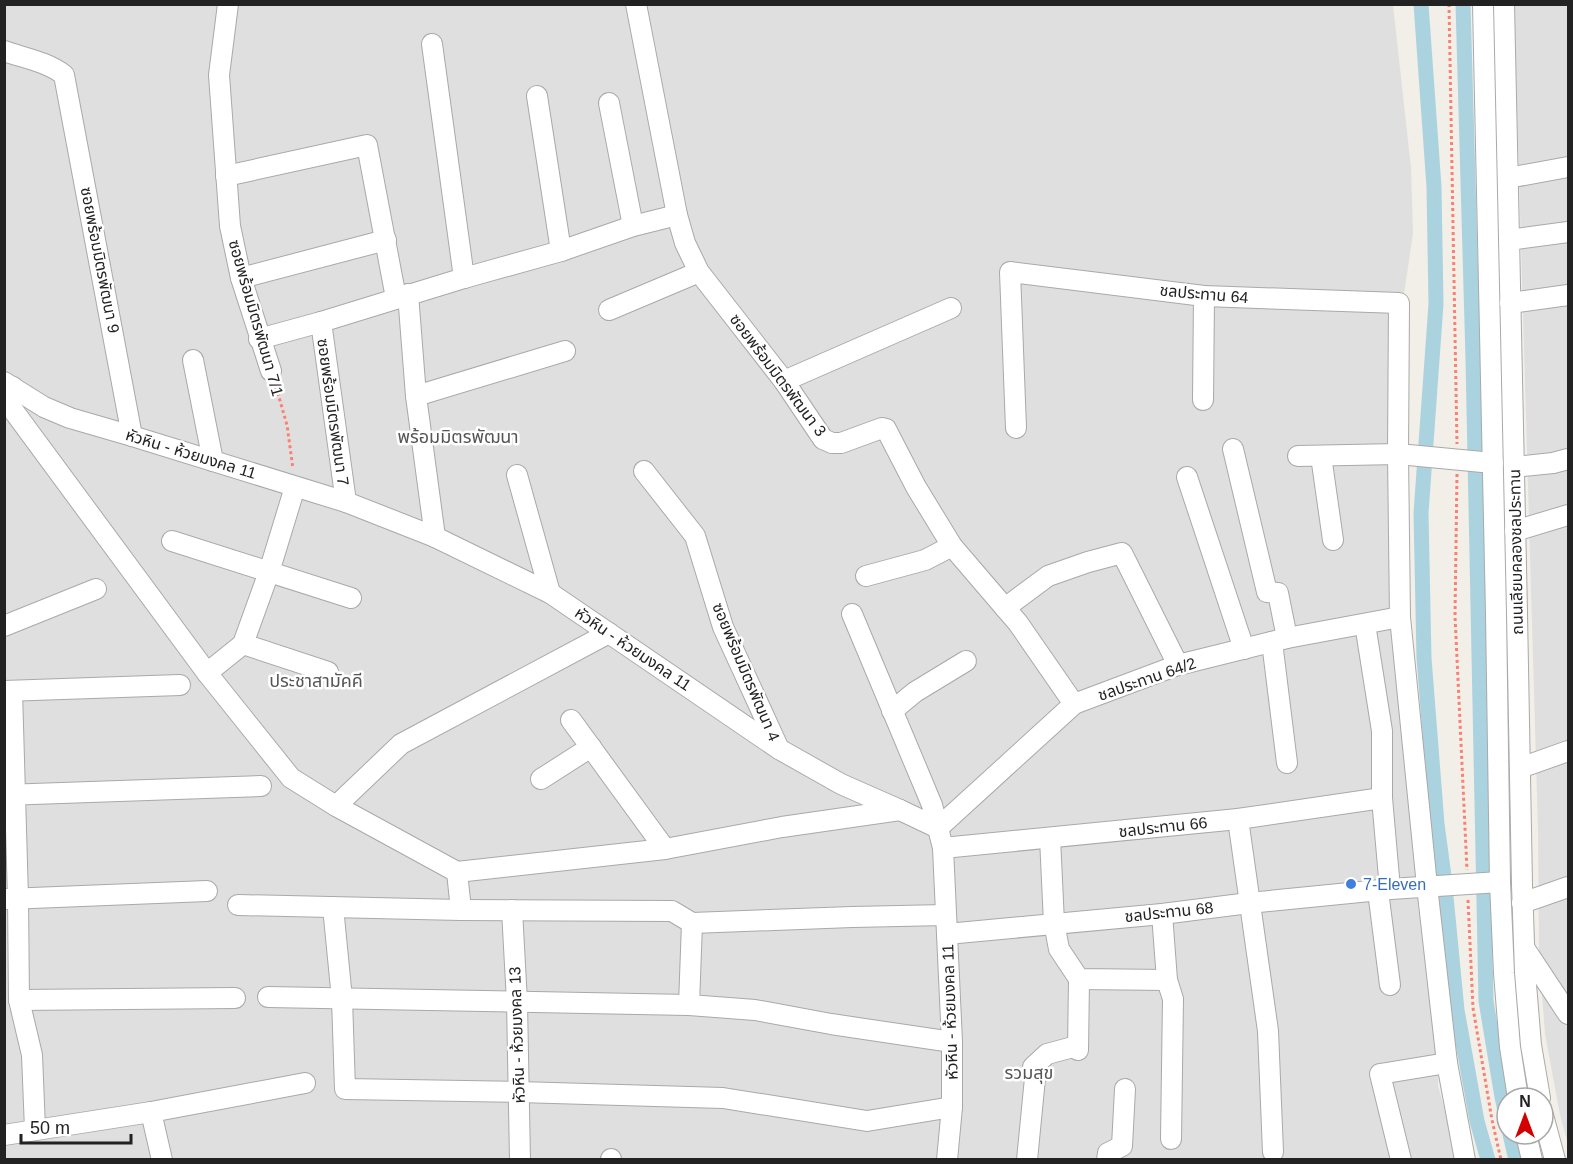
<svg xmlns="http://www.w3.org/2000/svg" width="1573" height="1164" font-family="Arial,'Noto Sans Thai',sans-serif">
	<rect width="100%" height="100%" fill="#f2efe9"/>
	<!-- residential -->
	<g fill="#e0dfdf">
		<path d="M5,5H1393L1411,168L1413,233L1403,301L1393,447L1438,1029V1086L1459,1159L5,1160Z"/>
		<path d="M1514,5H1568V1144L1560,1115L1545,1034L1539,953L1538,830Z"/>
	</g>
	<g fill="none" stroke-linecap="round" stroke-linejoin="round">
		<!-- canal -->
		<g stroke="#aad3df" stroke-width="15">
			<path d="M1421,4L1434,187L1436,304L1421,513L1424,658L1437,824L1444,876L1457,1010L1477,1121L1488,1160"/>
			<path d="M1463,4L1473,359L1486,1001L1502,1097L1507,1120"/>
			<path d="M1510,1134L1516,1160"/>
		</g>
		<!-- minor casing -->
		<g stroke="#a9a9a9" stroke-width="22">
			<g id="minor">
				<path d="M228,4L219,75L230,226L241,278L271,371"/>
				<path d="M636,4L677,215L685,243L699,272L784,381L823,439L832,443H841L882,428L886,429L916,487L952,546L1018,623L1074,704"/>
				<path d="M1483,4L1496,614L1500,882L1504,973L1510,1047L1518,1098"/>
				<path d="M1504,4L1517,613L1522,885L1525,972L1531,1045L1540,1098"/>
				<path d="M432,44L464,278"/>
				<path d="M4,51C24,58 48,62 64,75L132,436"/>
				<path d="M537,96L561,251"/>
				<path d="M609,103L633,226"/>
				<path d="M226,176L367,145L396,298"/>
				<path d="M1508,178L1568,167"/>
				<path d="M1509,240L1568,232"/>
				<path d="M241,278L386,240"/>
				<path d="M408,294L416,396L435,537"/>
				<path d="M1510,303L1568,295"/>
				<path d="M609,310L699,272"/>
				<path d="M321,322L346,502"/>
				<path d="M259,339L321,322L464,278L561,251L633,226L677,215"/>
				<path d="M193,360L213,461"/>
				<path d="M784,381L951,308"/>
				<path d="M4,382L44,407L70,418L132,436L346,502L435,537L550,593L779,749L841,784L900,810L938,828L943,848L952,1042V1107L947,1160"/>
				<path d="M13,387L7,402L207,673L291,778L336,806L457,872L461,910"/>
				<path d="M416,396L565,351"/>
				<path d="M1203,400L1204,296"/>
				<path d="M1016,428L1010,272L1204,296L1399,303L1398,454L1400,617L1427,886L1447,1063L1465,1160"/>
				<path d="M1233,449L1267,592L1278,593L1287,638"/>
				<path d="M1298,456L1398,454L1493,463"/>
				<path d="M1321,456L1333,540"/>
				<path d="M1514,467L1553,463L1568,459"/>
				<path d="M644,471L695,536L723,627L779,749"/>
				<path d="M517,475L550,593"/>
				<path d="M1187,477L1244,649"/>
				<path d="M1515,531L1568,515"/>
				<path d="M172,541L351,598"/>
				<path d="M866,576L925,560L952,546"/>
				<path d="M1005,608L1048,576L1088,562L1122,553L1178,665"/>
				<path d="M852,614L932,805L938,828L1074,704L1178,665L1287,638L1400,617"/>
				<path d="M1365,624L1382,731V798L1390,889"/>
				<path d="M4,626L96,589"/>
				<path d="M1272,642L1287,763"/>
				<path d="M243,644L328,672"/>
				<path d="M207,673L243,644L269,572L295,487"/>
				<path d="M4,691L180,685"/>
				<path d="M12,691L18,898L19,1000L32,1055L35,1129"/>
				<path d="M892,711L915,692L966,661"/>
				<path d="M571,720L665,849"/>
				<path d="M1520,768L1568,751"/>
				<path d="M541,779L591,747"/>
				<path d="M4,795L261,786"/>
				<path d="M336,806L401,744L609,633"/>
				<path d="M1238,819L1268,1031L1273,1152"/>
				<path d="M1050,838L1054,923L1059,949L1079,979L1167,980"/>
				<path d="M943,848L1238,819L1382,798"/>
				<path d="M457,872L665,849L782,827L900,810"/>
				<path d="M1378,891L1390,985"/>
				<path d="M7,899L207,891"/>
				<path d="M1522,903L1568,887"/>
				<path d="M238,905L461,910L672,911L692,923L689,1005L755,1010L831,1024L952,1042"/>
				<path d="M333,907L342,999L345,1089L519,1092L723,1098L867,1121L952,1107"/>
				<path d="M512,910L517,1002L520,1160"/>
				<path d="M1162,914L1167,980L1173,999L1171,1139"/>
				<path d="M692,923L852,917L946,915"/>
				<path d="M947,934L1162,914L1249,903L1390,889L1500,882"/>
				<path d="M1525,949L1568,1014"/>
				<path d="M268,997L689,1005"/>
				<path d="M19,1000L235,998"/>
				<path d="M1033,1067L1047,1054L1073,1047L1078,1050L1079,979"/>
				<path d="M151,1112L162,1160"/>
				<path d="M1543,1115L1555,1160"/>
				<path d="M1526,1134L1532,1160"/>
				<path d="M4,1135L151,1112L305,1083"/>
				<path d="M611,1160V1159"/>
				<path d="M1027,1160L1035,1078"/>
				<path d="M1107,1160L1108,1153L1122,1146L1125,1089"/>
				<path d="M1401,1160L1380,1074L1447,1063"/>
			</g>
		</g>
		<!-- path -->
		<g stroke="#fa8072" stroke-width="3" stroke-dasharray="3 3" stroke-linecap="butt">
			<path d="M1449,4L1457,444"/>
			<path d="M276,387L287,425L293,469"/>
			<path d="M1457,474L1455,616L1467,870"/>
			<path d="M1468,900L1473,1008L1492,1120L1501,1160"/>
		</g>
		<!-- minor -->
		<use href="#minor" stroke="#fff" stroke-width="20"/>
	</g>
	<!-- markers -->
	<circle fill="#3f7fe0" stroke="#fff" stroke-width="2" cx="1351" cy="884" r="6"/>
	<g text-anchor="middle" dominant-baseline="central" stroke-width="5" stroke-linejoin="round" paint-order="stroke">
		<!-- street labels -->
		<g font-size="16" fill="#222" stroke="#fff">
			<text transform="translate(100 260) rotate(79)">ซอยพร้อมมิตรพัฒนา 9</text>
			<text transform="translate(1204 294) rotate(5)">ชลประทาน 64</text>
			<text transform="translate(256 318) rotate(74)">ซอยพร้อมมิตรพัฒนา 7/1</text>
			<text transform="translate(778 375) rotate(53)">ซอยพร้อมมิตรพัฒนา 3</text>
			<text transform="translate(333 412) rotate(82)">ซอยพร้อมมิตรพัฒนา 7</text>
			<text transform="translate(191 454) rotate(17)">หัวหิน - ห้วยมงคล 11</text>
			<text transform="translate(1516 552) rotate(-91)">ถนนเลียบคลองชลประทาน</text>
			<text transform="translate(633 649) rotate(34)">หัวหิน - ห้วยมงคล 11</text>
			<text transform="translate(746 672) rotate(67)">ซอยพร้อมมิตรพัฒนา 4</text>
			<text transform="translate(1147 679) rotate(-19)">ชลประทาน 64/2</text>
			<text transform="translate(1163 827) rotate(-6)">ชลประทาน 66</text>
			<text transform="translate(1169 912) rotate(-6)">ชลประทาน 68</text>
			<text transform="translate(950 1012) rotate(-92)">หัวหิน - ห้วยมงคล 11</text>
			<text transform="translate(517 1035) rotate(-92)">หัวหิน - ห้วยมงคล 13</text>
		</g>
		<!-- shop labels -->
		<g font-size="16" fill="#366cbe" stroke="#fff" text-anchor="start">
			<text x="1363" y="884">7-Eleven</text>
		</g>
		<!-- neighbourhood labels -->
		<g font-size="18" fill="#555" stroke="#fff">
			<text x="458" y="437">พร้อมมิตรพัฒนา</text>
			<text x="316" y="681">ประชาสามัคคี</text>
			<text x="1029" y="1073">รวมสุข</text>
		</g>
	</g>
	<!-- border -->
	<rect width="1573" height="1164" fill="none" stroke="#222222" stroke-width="12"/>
	<!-- north arrow -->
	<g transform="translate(1525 1116)"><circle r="28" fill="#ffffff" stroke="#a7a7a7" stroke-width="1.5"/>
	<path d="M0-4.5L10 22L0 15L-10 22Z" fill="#d40000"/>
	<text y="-9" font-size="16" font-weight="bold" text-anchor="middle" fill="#222222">N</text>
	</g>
	<!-- scale -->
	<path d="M21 1134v9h110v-9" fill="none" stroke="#222222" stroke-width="3"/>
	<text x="30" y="1134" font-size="18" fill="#222222" stroke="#ffffff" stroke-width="4.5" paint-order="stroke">50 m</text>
</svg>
